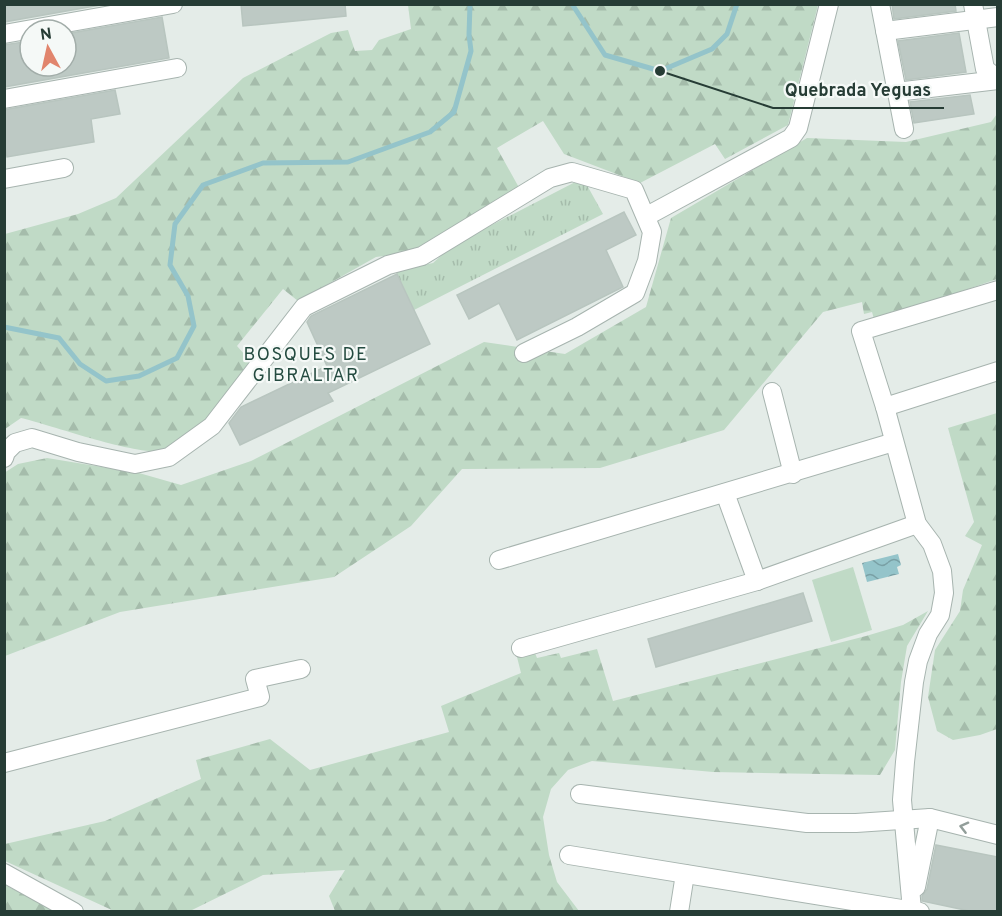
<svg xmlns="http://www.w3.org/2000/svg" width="1002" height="916" font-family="Overpass,sans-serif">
	<defs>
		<pattern id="grass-tufts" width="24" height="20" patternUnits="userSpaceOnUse" patternTransform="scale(1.5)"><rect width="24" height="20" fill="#c0dac6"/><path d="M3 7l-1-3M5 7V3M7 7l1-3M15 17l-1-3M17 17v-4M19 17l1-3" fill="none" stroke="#a5bcab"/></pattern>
		<pattern id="forest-firs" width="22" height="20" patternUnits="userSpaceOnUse" patternTransform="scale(1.5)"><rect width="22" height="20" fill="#c0dac6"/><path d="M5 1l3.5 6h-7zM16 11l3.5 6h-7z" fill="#a5bcab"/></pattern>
		<pattern id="water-waves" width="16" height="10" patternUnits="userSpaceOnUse" patternTransform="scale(1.5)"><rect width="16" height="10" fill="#94c4ca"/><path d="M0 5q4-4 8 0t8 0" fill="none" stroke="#79a0a5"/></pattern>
	</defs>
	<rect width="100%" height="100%" fill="#e4ece8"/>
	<!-- grass -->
	<path fill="url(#grass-tufts)" d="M583,178L603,214L414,310L396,272L404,269L433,263L453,245Z"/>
	<!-- forest -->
	<g fill="url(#forest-firs)">
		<path d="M408,5H818L788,125L725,159L715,144L640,183L564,154L543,121L497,148L522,193L433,238L421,251L376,257L298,301L283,289L237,346L252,363C228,392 202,431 169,449C149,461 49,424 21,418L5,429V234L78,214L116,198L243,78L331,33L348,30L355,51L372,50L379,40L411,29Z"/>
		<path d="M997,114V279L887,317L874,319L872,312L864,314L862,302L823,312L724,430L600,468L462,469L411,526L334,577L120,612L5,656L4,473L18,464L47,458L139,473L181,485L251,461L484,342L565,354L646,307L671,218L807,138L906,142L991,122Z"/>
		<path d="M997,413V729L980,735L953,740L937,731L928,697L935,650L960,611L963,590L982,545L965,536L974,522L948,428Z"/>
		<path d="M928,611L907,646L901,682L895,750L880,775L713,772L592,761L568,770L551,789L543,817L549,855L557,882L579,911H335L329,896L345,870L263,875L190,911H114L5,861V844L105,821L201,779L196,760L270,739L310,770L449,732L441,706L521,673L517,657L535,653L537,658L559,653L561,658L597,649L613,701L866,636L903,625Z"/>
		<path d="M5,885L55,911H5Z"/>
	</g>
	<!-- pitch -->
	<path fill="#c0dac6" d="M853,567L872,630L831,642L812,580Z"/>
	<!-- water -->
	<path fill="url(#water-waves)" d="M898,554L901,565L897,567L899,574L867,582L862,563Z"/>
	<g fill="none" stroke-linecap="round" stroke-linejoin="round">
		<!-- stream -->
		<g stroke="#94c4ca" stroke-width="5">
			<path d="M572,4L605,55L660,71L712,49L727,34L737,4"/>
			<path d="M4,327L59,338L80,364L106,381L139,376L177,358L194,326L188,296L170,265L175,224L203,185L263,163L348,162L430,132L454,112L471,51L469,35L470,4"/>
		</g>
	</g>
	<!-- building -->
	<g fill="#bdc9c4" stroke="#b8c5bf" stroke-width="1.5">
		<path d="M4,4H106L4,22Z"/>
		<path d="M241,4H345L346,16L243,26Z"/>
		<path d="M892,4H955L956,11L894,19Z"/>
		<path d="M162,17L169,58L4,87V45L30,41V66H66V34Z"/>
		<path d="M959,33L966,72L906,80L898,41Z"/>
		<path d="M115,90L120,114L91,119L94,142L7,157L4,142V110Z"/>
		<path d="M970,95L974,114L914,123L910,102Z"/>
		<path d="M624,212L636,235L606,250L623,287L517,340L499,303L469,319L457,295Z"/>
		<path d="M397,274L430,344L328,393L333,401L240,445L229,423L241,407L327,366L307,322L311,316Z"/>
		<path d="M803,593L812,621L656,667L648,639Z"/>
		<path d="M936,845L998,857V912H974L922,901V896L927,889Z"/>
	</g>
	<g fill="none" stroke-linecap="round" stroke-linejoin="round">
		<!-- minor casing -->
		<g stroke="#a7b4af" stroke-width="20">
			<g id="minor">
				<path d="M880,4L904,129"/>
				<path d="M973,4L985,69L998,79"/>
				<path d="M885,31L998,17"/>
				<path d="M4,34L173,4"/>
				<path d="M896,92L998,80"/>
				<path d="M4,99L177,68"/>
				<path d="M4,179L64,168"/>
				<path d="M647,216L791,138L798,128L829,4"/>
				<path d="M772,392L793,474"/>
				<path d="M885,407L998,371"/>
				<path d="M4,458L6,452L15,443L32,438L78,452L135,464L169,457L212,426L304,307L388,265L422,256L550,178L572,172L634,190L652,232L647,261L635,293L577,327L524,353"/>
				<path d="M725,493L757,581"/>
				<path d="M499,560L894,442"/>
				<path d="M521,648L757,581L917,524"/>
				<path d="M4,763L260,697L255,679L301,669"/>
				<path d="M580,794L807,823H856L930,818L998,835"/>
				<path d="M569,855L920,912"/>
				<path d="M4,873L74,912"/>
				<path d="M916,887L930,818"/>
				<path d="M912,910L902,800L905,762L914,682L918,661L928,634L940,615L944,593L942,571L932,544L917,524L885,407L861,331L998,290"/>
				<path d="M679,912L685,874"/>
			</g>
		</g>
		<!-- minor -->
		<use href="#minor" stroke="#fff" stroke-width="18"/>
	</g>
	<!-- one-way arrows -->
	<defs><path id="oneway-chevron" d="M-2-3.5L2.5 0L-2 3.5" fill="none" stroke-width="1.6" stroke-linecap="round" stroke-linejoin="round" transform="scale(1.5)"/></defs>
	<use stroke="#929e9a" href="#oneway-chevron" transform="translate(964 827) rotate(-166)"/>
	<g text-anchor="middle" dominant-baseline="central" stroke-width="4.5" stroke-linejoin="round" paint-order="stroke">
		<!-- neighbourhood labels -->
		<g font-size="18" letter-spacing="1.5" fill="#244b40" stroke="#f5f9f7">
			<text x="306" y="355">BOSQUES DE<tspan x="306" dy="21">GIBRALTAR</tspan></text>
		</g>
	</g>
	<!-- callouts -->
	<path fill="none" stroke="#263c35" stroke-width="2" d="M660 71L773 108H944"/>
	<circle fill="#263c35" stroke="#f5f9f7" stroke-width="2" cx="660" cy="71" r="6"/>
	<g font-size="18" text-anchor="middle" font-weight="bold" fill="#263c35" stroke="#f5f9f7" stroke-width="4.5" stroke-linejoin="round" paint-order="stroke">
		<text x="858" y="96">Quebrada Yeguas</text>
	</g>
	<!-- border -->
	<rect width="1002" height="916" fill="none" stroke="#263c35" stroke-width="12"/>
	<!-- north arrow -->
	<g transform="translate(48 48) rotate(352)"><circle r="28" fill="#f5f9f7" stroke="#a2ada9" stroke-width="1.5"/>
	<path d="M0-4.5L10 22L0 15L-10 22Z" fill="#e1856d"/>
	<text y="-9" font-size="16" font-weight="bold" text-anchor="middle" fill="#263c35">N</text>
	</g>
</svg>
